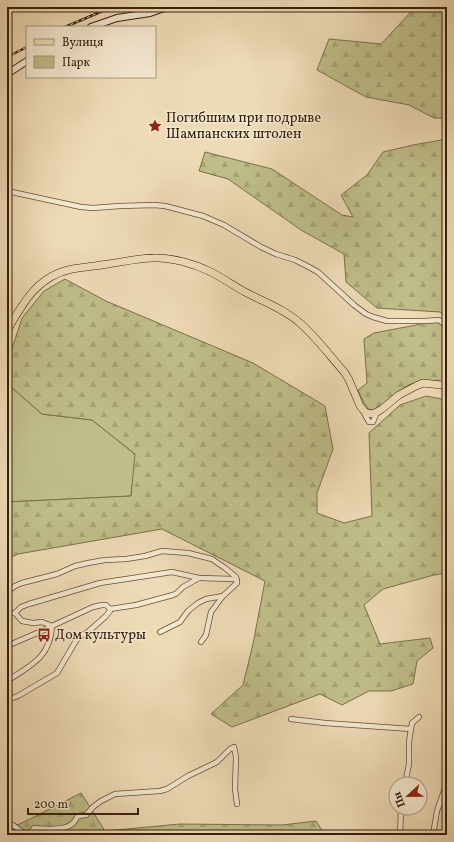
<svg xmlns="http://www.w3.org/2000/svg" width="454" height="842" font-family="Vollkorn,serif">
	<defs>
		<pattern id="forest-firs" width="22" height="20" patternUnits="userSpaceOnUse"><rect width="22" height="20" fill="#bfbe89"/><path d="M5 1l3.5 6h-7zM16 11l3.5 6h-7z" fill="#a5a375"/></pattern>
	</defs>
	<rect width="100%" height="100%" fill="#eedbb6"/>
	<filter id="stains"><feTurbulence type="fractalNoise" baseFrequency=".005" numOctaves="4"/><feColorMatrix values="0 0 0 0 .2 0 0 0 0 .09 0 0 0 0 .02 0 0 0 .5 -.17"/></filter>
	<radialGradient id="worn" r=".72"><stop offset=".6" stop-color="#630" stop-opacity="0"/><stop offset="1" stop-color="#630" stop-opacity=".3"/></radialGradient>
	<!-- green -->
	<path fill="#bfbe89" stroke="#7b6f4a" d="M10,386L42,414L92,420L136,455L131,496L7,502V387Z"/>
	<!-- forest -->
	<g fill="url(#forest-firs)" stroke="#7b6f4a">
		<path d="M405,7H447V118H434L409,105L366,97L317,70L329,39L381,44L410,13Z"/>
		<path d="M447,139V318L440,312L377,308L346,282L344,254L301,230L228,179L199,171L205,152L272,169L342,215L353,217L341,195L367,175L383,152L413,145Z"/>
		<path d="M65,279L106,301L253,363L325,406L333,449L317,493V513L344,523L372,516L369,433L400,405L426,396L447,400V573L434,575L383,589L364,605L380,644L430,638L433,648L417,661L413,684L391,691H369L342,705L320,694L232,727L211,714L243,685L253,644L265,581L162,529L18,554L7,559V502L131,496L135,454L92,420L42,414L10,386L7,364L22,318L44,291Z"/>
		<path d="M437,321L447,328V382C433,380 420,379 407,386C393,393 386,414 368,409L364,403L358,390L367,383L364,339L374,333Z"/>
		<path d="M81,793L105,831L180,824L282,825L316,821L325,835H7V830L32,818Z"/>
	</g>
	<g fill="none" stroke-linecap="round" stroke-linejoin="round">
		<!-- street casing -->
		<g stroke="#654f36" stroke-width="6">
			<g id="street">
				<path d="M7,191L81,207L93,208L120,206L154,205L165,206L203,216L224,225L261,247L276,254L295,260L307,266L318,272L354,305L366,314L373,317L387,321H425L439,320L447,326"/>
				<path d="M363,411L369,422H373L377,412"/>
				<path d="M11,589L15,586L22,583L57,574L75,566L88,563L105,560L126,559L145,556L162,551L188,553L212,559L225,568L236,577L237,581"/>
				<path d="M7,613H15L21,607L29,604L100,583L172,572L199,578L234,579L237,581V583L223,596L206,599L198,603L188,611L180,622L160,632"/>
				<path d="M15,613L22,621L33,623L42,622L52,626"/>
				<path d="M201,642L206,635L211,612L223,596"/>
				<path d="M7,646L44,630L52,626L93,607L102,605H106L110,609L136,605L173,595L177,593L183,587L199,578"/>
				<path d="M7,681C31,665 50,658 52,626"/>
				<path d="M7,700L18,696L57,673L77,639L89,631L106,616L110,611V609"/>
				<path d="M291,719L325,723L411,729"/>
				<path d="M405,784L409,764V742L411,729L412,723L419,717"/>
				<path d="M7,827L13,825L25,834L29,835L34,828C44,829 64,831 72,824C79,818 73,816 86,815L93,807L101,801L115,794L160,791L167,789L188,776L217,762L230,749L234,747L236,757L235,789L237,804"/>
				<path d="M327,835H328"/>
				<path d="M400,835L401,808"/>
				<path d="M433,835L437,811L447,782"/>
			</g>
		</g>
		<!-- secondary casing -->
		<g stroke="#37200b" stroke-width="8">
			<g id="secondary">
				<path d="M91,27L117,18L150,13L167,7"/>
				<path d="M7,74L27,61"/>
			</g>
		</g>
		<!-- primary casing -->
		<g stroke="#37200b" stroke-width="8">
			<path id="primary" d="M7,331C23,303 37,276 72,269C84,267 96,266 108,264C122,262 139,258 153,258C171,257 195,264 211,272C223,278 234,286 245,292C264,302 284,309 300,323C317,338 330,356 345,373L349,380L360,406L365,412L371,414L377,412L382,409L399,395L416,386L423,383L441,385L447,386"/>
		</g>
		<!-- street -->
		<use href="#street" stroke="#f4e8d0" stroke-width="4.5"/>
		<!-- secondary -->
		<use href="#secondary" stroke="#f4e8d0" stroke-width="6"/>
		<!-- primary -->
		<use href="#primary" stroke="#eedbb6" stroke-width="7"/>
		<!-- rail casing -->
		<g stroke="#37200b" stroke-width="2.5">
			<g id="rail">
				<path d="M65,27L112,7"/>
				<path d="M7,57L27,47"/>
			</g>
		</g>
		<!-- rail -->
		<use href="#rail" stroke="#f4e8d0" stroke-width="1" stroke-dasharray="3" stroke-linecap="butt"/>
	</g>
	<!-- icons -->
	<defs>
		<g id="sight-bare" transform="scale(1.08)"><path d="M0-6L1.8-2.2L6-1.7L2.9 1.2L3.7 5.4L0 3.3L-3.7 5.4L-2.9 1.2L-6-1.7L-1.8-2.2Z" fill="#8f2418" stroke="#f4e8d0" stroke-width="2.5" paint-order="stroke"/></g>
		<g id="bus-bare" transform="scale(1.08)"><path d="M-5-6H5V4H4V6H2V4H-2V6H-4V4H-5ZM-3.5-4V0h7V-4ZM-3.5 1.2v1.5H-2V1.2ZM2 1.2v1.5H3.5V1.2Z" fill="#8f2418" stroke="#f4e8d0" stroke-width="2.5" paint-order="stroke"/></g>
	</defs>
	<g fill-rule="evenodd">
		<use href="#sight-bare" x="155" y="126"/>
		<use href="#bus-bare" x="44" y="635"/>
	</g>
	<g text-anchor="middle" dominant-baseline="central" stroke-width="3" stroke-linejoin="round" paint-order="stroke">
		<!-- poi labels -->
		<g font-size="14" fill="#37200b" stroke="#f4e8d0" text-anchor="start">
			<text x="166" y="118">Погибшим при подрыве<tspan x="166" dy="16">Шампанских штолен</tspan></text>
			<text x="55" y="635">Дом культуры</text>
		</g>
	</g>
	<!-- margin -->
	<rect width="454" height="842" fill="none" stroke="#eedbb6" stroke-width="24"/>
	<rect x="8" y="8" width="438" height="826" fill="none" stroke="#37200b" stroke-width="2"/>
	<rect x="12" y="12" width="430" height="818" fill="none" stroke="#37200b"/>
	<!-- legend -->
	<rect x="26" y="26" width="130" height="52" fill="#f4e8d0" stroke="#a89881"/>
	<rect x="34" y="39" width="20" height="6" fill="#eedbb6" stroke="#a89881"/>
	<text x="62" y="46" font-size="12" fill="#37200b">Вулиця</text>
	<rect x="34" y="56" width="20" height="12" fill="#bfbe89" stroke="#a89881"/>
	<text x="62" y="66" font-size="12" fill="#37200b">Парк</text>
	<!-- north arrow -->
	<g transform="translate(408 796) rotate(248)"><circle r="19" fill="#f4e8d0" stroke="#a89881"/>
	<path d="M0-3L7 15L0 10L-7 15Z" fill="#8f2418"/>
	<text y="-6" font-size="11" font-weight="bold" text-anchor="middle" fill="#37200b">Пн</text>
	</g>
	<!-- scale -->
	<path d="M28 808v6h110v-6" fill="none" stroke="#37200b" stroke-width="2"/>
	<text x="34" y="808" font-size="12" fill="#37200b" stroke="#f4e8d0" stroke-width="3" paint-order="stroke">200 m</text>
	<rect width="100%" height="100%" filter="url(#stains)"/>
	<rect width="100%" height="100%" fill="url(#worn)"/>
</svg>
